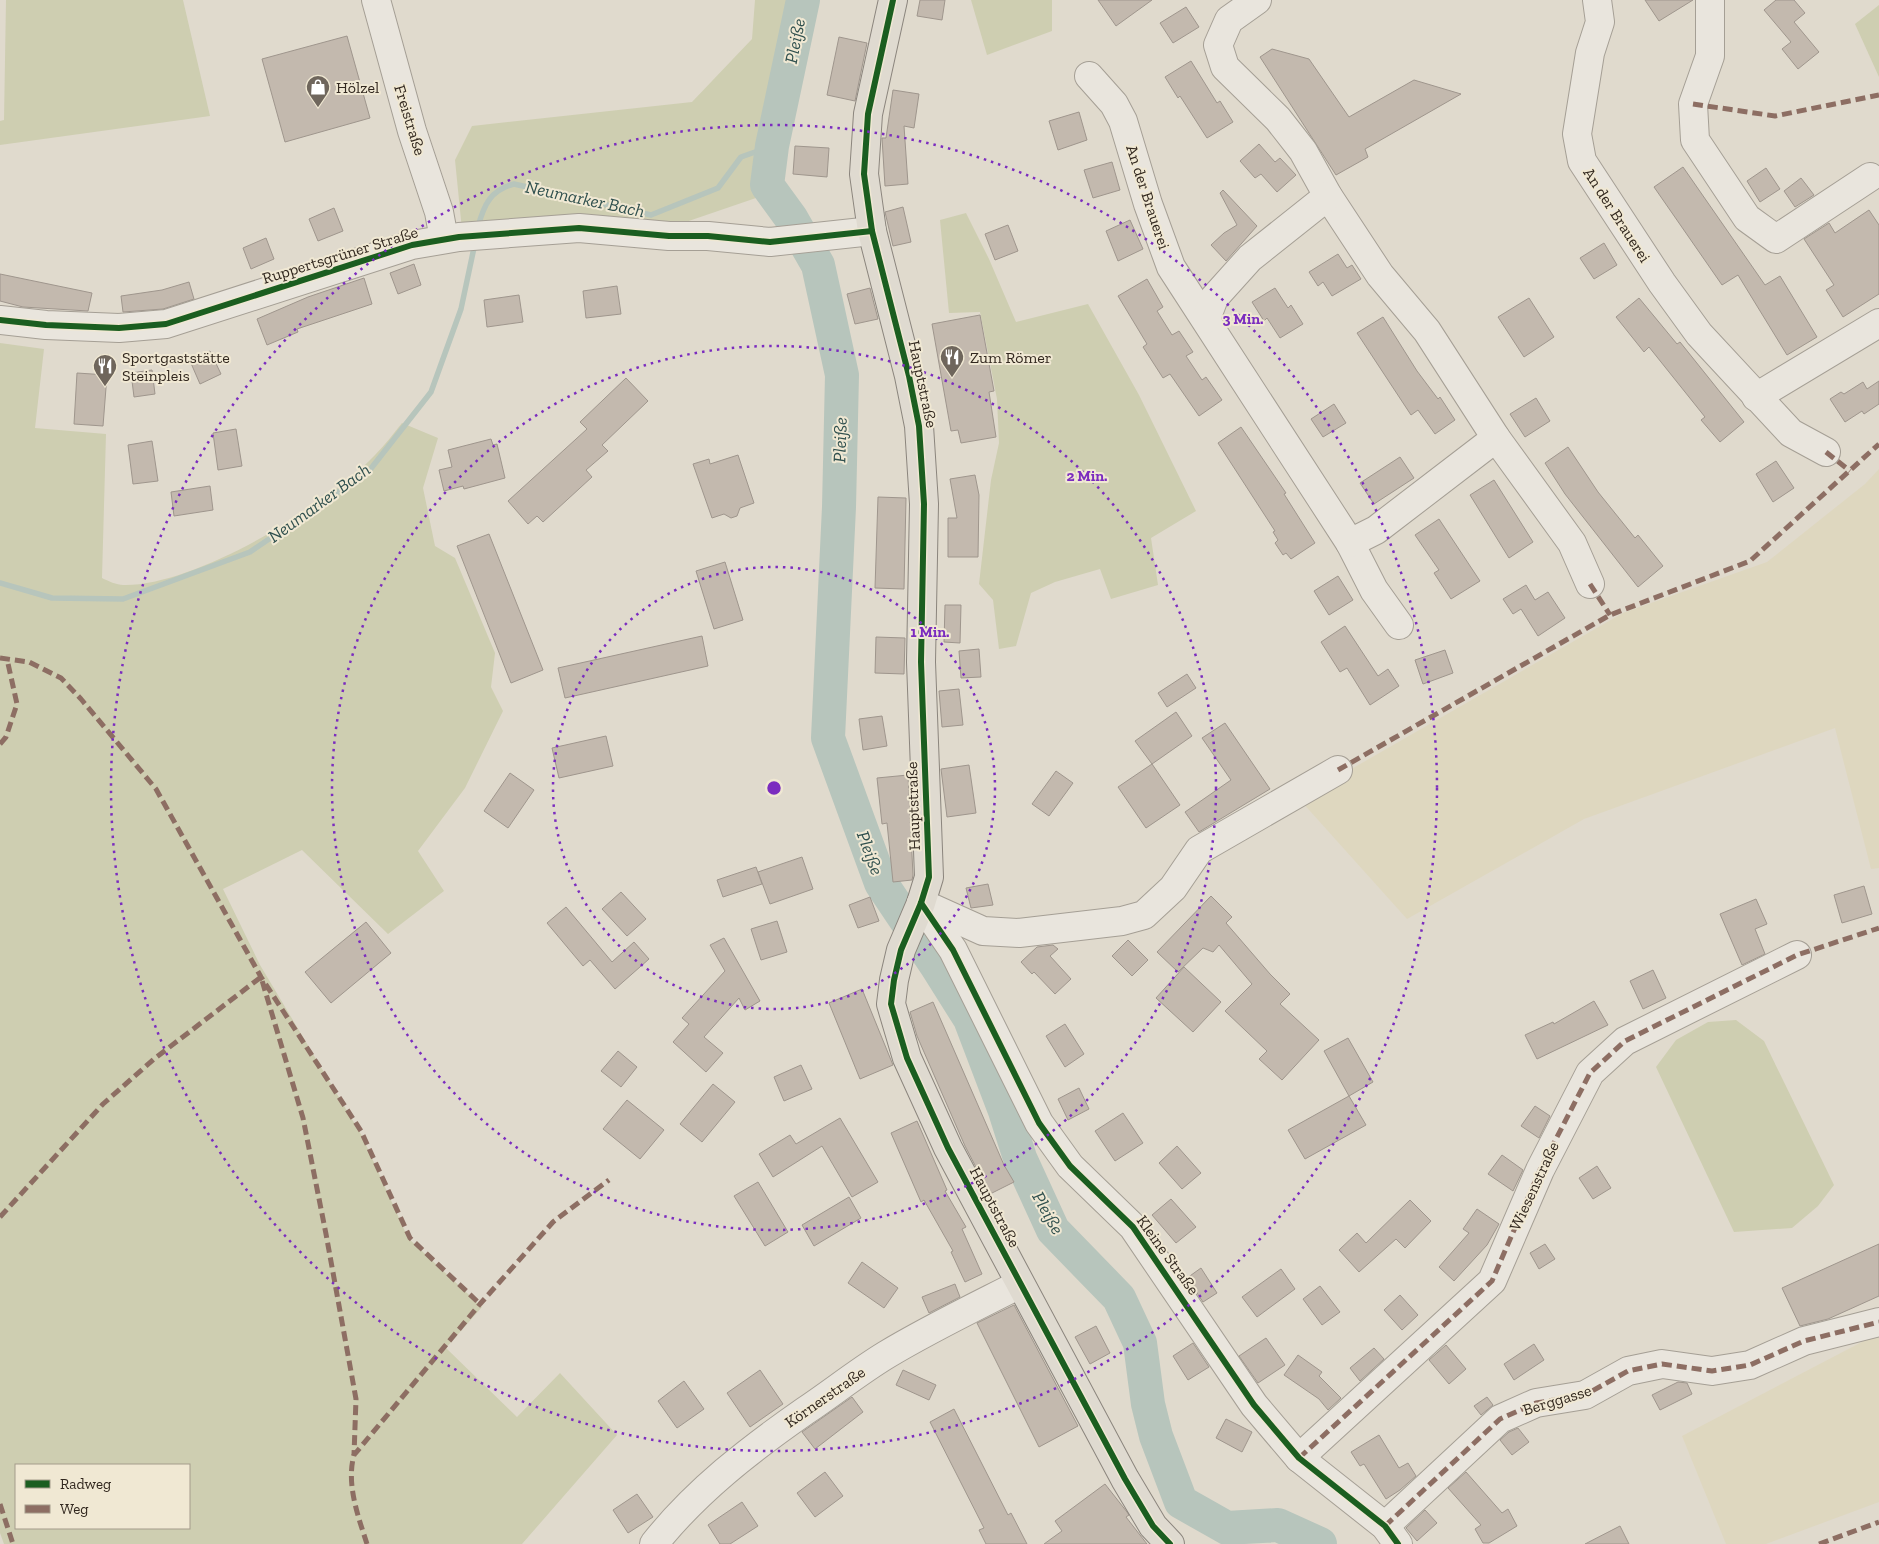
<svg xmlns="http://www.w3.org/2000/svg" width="1879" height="1544" font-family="'Zilla Slab',serif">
	<rect width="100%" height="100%" fill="#e0dacd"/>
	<!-- farmland -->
	<g fill="#ded7bf">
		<path d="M1879,469V868L1871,869L1835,728L1584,819L1407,919L1301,801L1341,775L1623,613L1767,562L1865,484Z"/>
		<path d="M1879,1333V1502L1766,1544H1726L1682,1436Z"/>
	</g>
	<!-- green -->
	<g fill="#ceceb1" fill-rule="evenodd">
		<path d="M6,0H183L210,116L0,145V121L4,120Z"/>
		<path d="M755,0H808L756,198L677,225L462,230L455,160L472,126L692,102L752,39Z"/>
		<path d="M971,0H1052V31L987,55Z"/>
		<path d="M1879,5V77L1855,24Z"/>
		<path d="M966,213L989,259L1016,322L1088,304L1139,395L1196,511L1151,538L1158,585L1111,599L1100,569L1055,582L1031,593L1016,646L999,649L993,600L979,584L991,480L999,443L997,399L980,312L949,313L940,220Z"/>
		<path d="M0,343L44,349L35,428L106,434L102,578C108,581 117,585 123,585C194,587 327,506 375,455C385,445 393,434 402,423L438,438L423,488L435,546L455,558L495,653L491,687L503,711L465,788L418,851L444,891L388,934L302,850L223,889L260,965L362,1136L408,1238L482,1307L446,1348L517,1417L560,1373L617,1435L522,1544H4L0,1533ZM16,1465H189V1528H16Z"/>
		<path d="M1736,1020L1764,1041L1834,1185L1818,1206L1792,1228L1734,1232L1656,1067L1676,1040L1708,1022Z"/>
	</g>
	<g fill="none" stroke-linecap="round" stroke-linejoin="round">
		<!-- stream -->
		<g stroke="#b7c5bc" stroke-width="5.5">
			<path d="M478,227C484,204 491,190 514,184L651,215L718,188L741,157L772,146"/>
			<path d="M0,583L52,598L123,599L250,552L369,471L431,392L461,309L475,243"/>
		</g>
		<!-- river -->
		<path stroke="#b7c5bc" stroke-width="34" d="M803,0L772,146L767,185L791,218L818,265L842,375L839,507L828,738L881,883L936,965L970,1019L1005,1111L1020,1158L1053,1230L1119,1298L1140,1343L1148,1404L1156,1436L1181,1502L1227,1528L1278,1525L1320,1544"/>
	</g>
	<!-- building -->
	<g fill="#c3b9ae" stroke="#9f968d">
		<path d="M920,0H945L942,20L917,16Z"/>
		<path d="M1098,0H1152L1116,26Z"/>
		<path d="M1645,0H1693L1659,21Z"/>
		<path d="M1776,0H1794L1805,13L1794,22L1819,52L1798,69L1782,49L1791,42L1764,10Z"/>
		<path d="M1186,7L1199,27L1173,43L1160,23Z"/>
		<path d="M347,36L370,118L285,142L262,59Z"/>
		<path d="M839,37L867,43L855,101L827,95Z"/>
		<path d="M1272,49L1309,59L1349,117L1414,80L1461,94L1365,149L1368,157L1336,175L1260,57Z"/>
		<path d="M1191,61L1217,103L1220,101L1233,122L1207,138L1180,96L1178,98L1165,77Z"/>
		<path d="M893,90L919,94L914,128L904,126L908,184L885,186L882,138H886Z"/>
		<path d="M1079,112L1087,140L1058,150L1049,121Z"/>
		<path d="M1259,144L1275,162L1280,158L1296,175L1277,192L1261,174L1255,178L1240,161Z"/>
		<path d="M795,146L829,148L827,177L793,174Z"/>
		<path d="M1112,162L1120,190L1093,198L1084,170Z"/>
		<path d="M1683,167L1765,285L1780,276L1817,337L1787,355L1738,275L1722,285L1654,187Z"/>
		<path d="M1766,168L1780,189L1760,202L1747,181Z"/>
		<path d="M1801,178L1814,195L1795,207L1784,191Z"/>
		<path d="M1223,190L1257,226L1226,261L1211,245L1224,233L1237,225L1220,193Z"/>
		<path d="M903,207L911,242L893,246L885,212Z"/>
		<path d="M334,208L343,231L318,241L309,219Z"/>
		<path d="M1869,210L1879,225V294L1843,317L1826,290L1834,285L1804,239L1829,223L1835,233Z"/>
		<path d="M1130,220L1143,249L1118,261L1106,231Z"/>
		<path d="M1008,225L1018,251L995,260L985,234Z"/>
		<path d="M266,238L274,259L251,269L243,248Z"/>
		<path d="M1604,243L1617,265L1594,279L1580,258Z"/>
		<path d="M1338,254L1347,268L1352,265L1361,279L1332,296L1323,282L1318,286L1309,272Z"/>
		<path d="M414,264L421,285L398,294L390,273Z"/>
		<path d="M0,274L92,293L88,311L23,307L0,301Z"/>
		<path d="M364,278L372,304L297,329L298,332L267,345L257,319L308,297Z"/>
		<path d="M1147,279L1163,307L1157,311L1172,335L1179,331L1193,352L1186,356L1202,380L1206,377L1222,400L1199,416L1170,374L1163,378L1143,347L1147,344L1118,296Z"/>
		<path d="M189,282L194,299L163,309L123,312L121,296L162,290Z"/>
		<path d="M617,286L621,314L586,318L583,291Z"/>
		<path d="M870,288L878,319L855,324L847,294Z"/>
		<path d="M1275,288L1288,308L1291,305L1303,324L1280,338L1267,318L1264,321L1252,302Z"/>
		<path d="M519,295L523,322L487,327L484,300Z"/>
		<path d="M1529,298L1554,337L1524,357L1498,317Z"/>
		<path d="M1639,298L1677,344L1680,342L1744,422L1720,442L1701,420L1705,417L1649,347L1644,352L1616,317Z"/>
		<path d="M980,315L994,391L989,392L996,437L961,443L958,430L951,431L932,324Z"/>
		<path d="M1383,317L1417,371L1438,399L1440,397L1455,420L1435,434L1418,410L1411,415L1357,333Z"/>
		<path d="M210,351L221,374L200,384L190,361Z"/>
		<path d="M152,370L155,394L134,397L131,373Z"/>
		<path d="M77,373L107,375L103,426L74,424Z"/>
		<path d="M626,378L648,401L602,445L608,451L586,470L592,477L543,522L537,516L528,524L508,501L587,429L580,422Z"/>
		<path d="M1879,381V404L1864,414L1862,411L1845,422L1830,399L1841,392L1844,394L1863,382L1867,389Z"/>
		<path d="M1536,398L1550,421L1525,437L1510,414Z"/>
		<path d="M1334,404L1346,423L1323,437L1311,419Z"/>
		<path d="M1241,427L1286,493L1284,494L1315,543L1291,559L1286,553L1283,555L1275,543L1278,540L1273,532L1275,531L1218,443Z"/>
		<path d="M236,429L242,466L218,470L213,433Z"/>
		<path d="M491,439L493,445L497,444L505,478L464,489L463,486L444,491L439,470L452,467L448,450Z"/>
		<path d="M152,441L158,481L133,484L128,445Z"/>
		<path d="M1568,447L1598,492L1635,538L1638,535L1663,566L1638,587L1565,494L1545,463Z"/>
		<path d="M738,455L754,503L740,508L737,516L731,518L724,514L712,518L693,464L709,459L710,464Z"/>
		<path d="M1400,457L1414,478L1374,504L1360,483Z"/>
		<path d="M1776,461L1794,488L1773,502L1756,474Z"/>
		<path d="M975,475L979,495L978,557H948V518H957L950,479Z"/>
		<path d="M1494,480L1533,542L1509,558L1470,495Z"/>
		<path d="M210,486L213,510L174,516L171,492Z"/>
		<path d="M878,497L906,498L904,589L875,588Z"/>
		<path d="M1439,519L1480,581L1451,599L1434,573L1439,570L1415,535Z"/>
		<path d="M489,534L543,670L511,683L457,546Z"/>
		<path d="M725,562L743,620L714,629L696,571Z"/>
		<path d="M1338,576L1353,600L1329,615L1314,591Z"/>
		<path d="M1526,585L1535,600L1548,592L1565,618L1538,636L1521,609L1513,614L1503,599Z"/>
		<path d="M945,605H961L960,643L944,642Z"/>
		<path d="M1345,626L1378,676L1388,669L1399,686L1370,705L1347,668L1340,672L1321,642Z"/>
		<path d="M702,636L708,666L565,698L558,668Z"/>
		<path d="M876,637L905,638L904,674L875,673Z"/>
		<path d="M979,649L981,677L961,678L959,651Z"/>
		<path d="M1445,650L1453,673L1423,684L1415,660Z"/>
		<path d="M1187,674L1196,688L1167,707L1158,693Z"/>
		<path d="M959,689L963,725L942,727L939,691Z"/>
		<path d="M1176,712L1192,736L1152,764L1135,741Z"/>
		<path d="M882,716L887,746L863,750L859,719Z"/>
		<path d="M1225,723L1270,789L1199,832L1185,812L1231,780L1202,738Z"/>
		<path d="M606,736L613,766L559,778L552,748Z"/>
		<path d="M1152,764L1180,805L1146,828L1118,787Z"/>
		<path d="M969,765L976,813L947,817L941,769Z"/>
		<path d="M1056,771L1073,783L1049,816L1032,804Z"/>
		<path d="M510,773L534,790L508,828L484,811Z"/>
		<path d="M908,775L913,875L912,880L893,882L887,823L882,824L877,778Z"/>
		<path d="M802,857L813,889L770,904L758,872Z"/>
		<path d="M756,867L762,884L723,897L717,880Z"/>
		<path d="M988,884L993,905L971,908L966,888Z"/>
		<path d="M1864,886L1872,914L1842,923L1834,895Z"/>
		<path d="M621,892L646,919L627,936L602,909Z"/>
		<path d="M1211,896L1232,917L1226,923L1270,974L1290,994L1280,1004L1319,1040L1282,1080L1259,1059L1267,1051L1225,1011L1252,984L1219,945L1213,952L1203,948L1178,972L1157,952Z"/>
		<path d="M870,897L879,921L858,928L849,905Z"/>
		<path d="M1756,899L1767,924L1755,929L1765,954L1742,965L1720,914Z"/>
		<path d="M566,907L612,962L634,942L649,959L615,989L590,960L583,966L547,923Z"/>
		<path d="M777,921L787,952L761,960L751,929Z"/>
		<path d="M366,922L391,953L331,1003L305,972Z"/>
		<path d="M724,938L760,1001L745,1010L739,998L704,1037L723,1053L706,1072L673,1042L689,1024L682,1018L725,971L710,945Z"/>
		<path d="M1128,940L1148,960L1132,976L1112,956Z"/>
		<path d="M1053,945L1058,949L1050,956L1071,979L1055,994L1034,972L1032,974L1021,962L1037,947Z"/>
		<path d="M1184,967L1221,1002L1193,1032L1156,998Z"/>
		<path d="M1653,970L1666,998L1643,1009L1630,981Z"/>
		<path d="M862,989L893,1065L860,1079L829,1003Z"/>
		<path d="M1594,1001L1608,1025L1537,1059L1525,1035L1553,1022L1554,1024Z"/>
		<path d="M933,1002L1004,1165L1014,1182L990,1194L965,1146L917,1036L910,1012Z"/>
		<path d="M1065,1024L1084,1054L1065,1067L1046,1036Z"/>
		<path d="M1348,1038L1373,1082L1349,1096L1324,1051Z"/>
		<path d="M618,1051L637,1067L621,1087L601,1071Z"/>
		<path d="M801,1065L812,1089L784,1101L774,1077Z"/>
		<path d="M713,1084L735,1102L702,1142L680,1124Z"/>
		<path d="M1079,1088L1089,1109L1068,1120L1058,1099Z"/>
		<path d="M1349,1096L1366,1125L1305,1159L1288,1130Z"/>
		<path d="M627,1100L664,1130L640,1159L603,1129Z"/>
		<path d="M1535,1106L1550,1116L1539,1138L1521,1126Z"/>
		<path d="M1123,1113L1143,1143L1115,1161L1095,1131Z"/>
		<path d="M840,1118L878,1182L852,1197L822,1146L773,1177L759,1154L790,1135L796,1144Z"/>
		<path d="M917,1121L947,1190L945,1191L966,1227L962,1229L982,1274L965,1282L951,1252L953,1251L924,1200L921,1202L891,1133Z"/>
		<path d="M1177,1146L1201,1173L1182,1189L1159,1163Z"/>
		<path d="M1502,1155L1523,1170L1513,1191L1488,1174Z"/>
		<path d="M1597,1166L1611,1188L1593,1199L1579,1178Z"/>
		<path d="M758,1182L788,1232L765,1246L734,1196Z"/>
		<path d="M849,1197L861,1218L814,1246L802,1225Z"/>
		<path d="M1171,1199L1196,1227L1176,1243L1152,1215Z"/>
		<path d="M1410,1200L1431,1221L1405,1248L1396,1239L1359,1272L1339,1250L1357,1233L1366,1243Z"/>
		<path d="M1477,1209L1499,1224L1487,1245L1454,1281L1439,1267L1469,1233L1463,1229Z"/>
		<path d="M1545,1244L1555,1259L1539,1269L1530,1253Z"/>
		<path d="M1879,1244V1296L1828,1319L1800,1326L1782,1288Z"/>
		<path d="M862,1262L898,1288L884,1308L848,1283Z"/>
		<path d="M1201,1268L1217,1293L1203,1302L1187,1278Z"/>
		<path d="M1281,1269L1295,1289L1257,1317L1242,1297Z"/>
		<path d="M955,1284L960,1297L929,1313L922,1297Z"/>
		<path d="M1320,1286L1340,1312L1322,1325L1303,1299Z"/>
		<path d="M1400,1295L1418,1315L1402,1330L1384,1310Z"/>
		<path d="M1014,1305L1078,1426L1039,1447L977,1323Z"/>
		<path d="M1096,1326L1110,1353L1090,1364L1075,1337Z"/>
		<path d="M1266,1338L1285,1365L1258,1383L1239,1356Z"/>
		<path d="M1193,1343L1209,1367L1188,1380L1173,1356Z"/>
		<path d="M1534,1344L1544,1360L1514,1380L1504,1364Z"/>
		<path d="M1446,1345L1466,1369L1449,1384L1429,1360Z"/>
		<path d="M1374,1348L1384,1359L1360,1381L1350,1368Z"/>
		<path d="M1298,1355L1322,1372L1319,1376L1341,1398L1328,1410L1319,1399L1284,1375Z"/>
		<path d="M760,1370L783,1404L750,1427L727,1393Z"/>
		<path d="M903,1370L936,1385L929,1400L896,1385Z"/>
		<path d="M684,1381L704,1409L677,1428L658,1401Z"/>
		<path d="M1678,1382L1687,1383L1692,1394L1660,1410L1652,1395Z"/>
		<path d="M852,1397L863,1412L815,1449L802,1432Z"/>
		<path d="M1487,1397L1493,1405L1481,1415L1474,1406Z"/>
		<path d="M954,1409L1008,1515L1011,1513L1027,1544H986L979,1530L984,1528L930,1422Z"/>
		<path d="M1226,1419L1252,1432L1242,1452L1216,1438Z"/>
		<path d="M1518,1428L1529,1442L1512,1455L1500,1440L1509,1432Z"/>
		<path d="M1379,1435L1399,1468L1408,1463L1416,1476L1400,1490L1386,1499L1364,1464L1360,1466L1351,1452Z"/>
		<path d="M825,1472L843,1496L815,1517L797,1493Z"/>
		<path d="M1466,1472L1502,1513L1508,1509L1517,1526L1489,1543H1483L1475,1529L1481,1525L1448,1488Z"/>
		<path d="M1105,1484L1127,1512L1129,1515L1126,1517L1147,1544H1044L1062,1531L1055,1521Z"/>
		<path d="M637,1494L653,1517L628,1533L613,1510Z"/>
		<path d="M742,1502L758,1526L730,1544H720L708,1525Z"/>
		<path d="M1425,1510L1437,1523L1417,1541L1406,1528Z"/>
		<path d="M1620,1526L1629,1544H1585Z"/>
	</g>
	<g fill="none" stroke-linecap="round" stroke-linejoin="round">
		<!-- minor casing -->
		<g stroke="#a59f95" stroke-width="30">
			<g id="minor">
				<path d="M376,0L412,131L439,212L444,239"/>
				<path d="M1257,0L1229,20L1218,45L1225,67L1278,119L1303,151L1328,196L1380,275L1427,331L1496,438L1572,543L1590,584"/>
				<path d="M1597,0L1600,22L1590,53L1577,134L1582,161L1662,283L1699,334L1791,433L1826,452"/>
				<path d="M1710,0V56L1693,104L1695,140L1747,218L1776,239L1870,177"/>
				<path d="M1089,76L1114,104L1123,121L1148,204L1171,267L1350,543L1374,590L1399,625"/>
				<path d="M1206,319L1214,298L1250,258L1328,196"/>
				<path d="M0,320L46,325L119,328L166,324L412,245L459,237L579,228L669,236H708L770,242L872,231"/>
				<path d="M1756,397L1879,323"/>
				<path d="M1350,543L1376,530L1496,438"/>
				<path d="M921,903L953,950L1039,1123L1070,1166L1133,1227L1254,1405L1299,1458L1385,1526L1398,1544"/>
				<path d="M921,903L983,931L1019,933L1122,921L1144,915L1173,888L1199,850L1338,770"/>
				<path d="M1299,1458L1492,1281L1540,1170L1590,1073L1625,1041L1797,955"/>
				<path d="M1385,1526L1500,1419L1536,1403L1585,1395L1628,1371L1662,1364L1712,1371L1750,1365L1804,1341L1879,1322"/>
				<path d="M654,1544C696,1491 749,1450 805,1411C832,1393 858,1372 886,1355C929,1329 975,1307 1020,1284"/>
			</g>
		</g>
		<!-- major casing -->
		<g stroke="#8b857d" stroke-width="30">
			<path id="major" d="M893,0L868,114L864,174L872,231L909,376L919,426L924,504L921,662L929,877L921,903L901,950L894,980L891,1004L907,1058L948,1148L1125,1479L1153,1526L1170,1544"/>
		</g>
		<!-- minor -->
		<use href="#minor" stroke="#e9e5dd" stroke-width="28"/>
		<!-- major -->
		<use href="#major" stroke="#dfdad0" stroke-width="28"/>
		<!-- quiet -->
		<g stroke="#8d6e63" stroke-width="5" stroke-dasharray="10 5" stroke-linecap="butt">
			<path d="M1693,104L1775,116L1879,95"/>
			<path d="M1826,452L1850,471"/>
			<path d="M1590,584L1610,615"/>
			<path d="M0,658L29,662L61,678L81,699L156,789L261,977L361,1131L410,1238L480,1304"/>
			<path d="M0,744L6,737L17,704L7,659"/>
			<path d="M1338,770L1610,615L1750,561L1879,444"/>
			<path d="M0,1217L103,1104L154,1059L261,977L303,1118L326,1234L356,1399L354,1455"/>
			<path d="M1299,1458L1492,1281L1540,1170L1590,1073L1625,1041L1797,955L1879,928"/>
			<path d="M0,1504L13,1544"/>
			<path d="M1385,1526L1500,1419L1536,1403L1585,1395L1628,1371L1662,1364L1712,1371L1750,1365L1804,1341L1879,1322"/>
			<path d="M367,1544C358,1516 346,1484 354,1455L480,1304L553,1222L609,1180"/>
			<path d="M1819,1544L1879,1522"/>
		</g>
		<!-- cycleway casing -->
		<g stroke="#f0e8d3" stroke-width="9">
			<g id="cycleway">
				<path d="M893,0L868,114L864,174L872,231L909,376L919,426L924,504L921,662L929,877L921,903L901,950L894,980L891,1004L907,1058L948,1148L1125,1479L1153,1526L1170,1544"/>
				<path d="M0,320L46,325L119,328L166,324L412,245L459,237L579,228L669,236H708L770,242L872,231"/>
				<path d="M921,903L953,950L1039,1123L1070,1166L1133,1227L1254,1405L1299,1458L1385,1526L1398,1544"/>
			</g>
		</g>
		<!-- cycleway -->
		<use href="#cycleway" stroke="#1b5e20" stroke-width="6"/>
	</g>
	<!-- distance rings -->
	<g fill="none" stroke="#7b2cbf" stroke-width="2.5" stroke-dasharray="2.5 5">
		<circle cx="774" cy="788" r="221"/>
		<circle cx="774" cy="788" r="442"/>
		<circle cx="774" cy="788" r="663"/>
	</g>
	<!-- icons -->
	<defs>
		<g id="shop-pin" transform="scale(1.25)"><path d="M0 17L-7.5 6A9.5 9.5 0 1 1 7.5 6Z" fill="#6f665c" stroke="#f0e8d3"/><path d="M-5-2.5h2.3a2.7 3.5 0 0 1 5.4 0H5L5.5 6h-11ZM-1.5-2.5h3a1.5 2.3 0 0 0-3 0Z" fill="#fff"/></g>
		<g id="restaurant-pin" transform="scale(1.25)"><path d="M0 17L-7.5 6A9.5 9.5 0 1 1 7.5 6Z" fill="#6f665c" stroke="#f0e8d3"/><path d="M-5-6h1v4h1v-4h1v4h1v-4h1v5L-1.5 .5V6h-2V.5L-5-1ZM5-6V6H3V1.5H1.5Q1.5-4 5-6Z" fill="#fff"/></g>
	</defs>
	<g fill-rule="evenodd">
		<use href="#shop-pin" x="318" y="87"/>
		<use href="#restaurant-pin" x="952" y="357"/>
		<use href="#restaurant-pin" x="105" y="366"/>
	</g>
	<g text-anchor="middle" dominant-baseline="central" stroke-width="4" stroke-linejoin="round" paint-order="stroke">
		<!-- poi labels -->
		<g font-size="16" fill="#32281f" stroke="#f0e8d3" text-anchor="start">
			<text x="336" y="87">Hölzel</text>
			<text x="122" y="357">Sportgaststätte<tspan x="122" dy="18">Steinpleis</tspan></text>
			<text x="970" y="357">Zum Römer</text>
		</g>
		<!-- street labels -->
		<g font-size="16" fill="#32281f" stroke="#f0e8d3">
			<text transform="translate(410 120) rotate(73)">Freistraße</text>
			<text transform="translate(1148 197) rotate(72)">An der Brauerei</text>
			<text transform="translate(1617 215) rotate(57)">An der Brauerei</text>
			<text transform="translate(340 255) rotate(-17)">Ruppertsgrüner Straße</text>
			<text transform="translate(923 384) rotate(78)">Hauptstraße</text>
			<text transform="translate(913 806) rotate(-92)">Hauptstraße</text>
			<text transform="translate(1534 1186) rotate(-65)">Wiesenstraße</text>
			<text transform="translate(995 1207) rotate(62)">Hauptstraße</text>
			<text transform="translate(1168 1255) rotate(54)">Kleine Straße</text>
			<text transform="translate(825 1397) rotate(-35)">Körnerstraße</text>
			<text transform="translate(1557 1400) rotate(-17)">Berggasse</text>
		</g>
		<!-- water labels -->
		<g font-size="18" font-style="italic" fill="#30504e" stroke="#f0e8d3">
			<text transform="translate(795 41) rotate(-79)">Pleiße</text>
			<text transform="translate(585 199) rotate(12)">Neumarker Bach</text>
			<text transform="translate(840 440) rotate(-88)">Pleiße</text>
			<text transform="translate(319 503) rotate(-36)">Neumarker Bach</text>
			<text transform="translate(870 853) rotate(70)">Pleiße</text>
			<text transform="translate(1048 1213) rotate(61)">Pleiße</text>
		</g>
	</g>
	<circle cx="774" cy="788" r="8" fill="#7b2cbf" stroke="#f0e8d3" stroke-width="2.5"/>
	<g font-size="15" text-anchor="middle" font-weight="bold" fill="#7b2cbf" stroke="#f0e8d3" stroke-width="4" stroke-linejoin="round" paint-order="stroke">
		<text x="1243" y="324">3 Min.</text>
		<text x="1087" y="481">2 Min.</text>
		<text x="930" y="637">1 Min.</text>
	</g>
	<!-- legend -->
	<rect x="15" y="1464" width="175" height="65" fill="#f0e8d3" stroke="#a49b8b"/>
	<rect x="25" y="1480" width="25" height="8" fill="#1b5e20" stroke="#a49b8b"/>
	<text x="60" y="1489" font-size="15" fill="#32281f">Radweg</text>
	<rect x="25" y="1505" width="25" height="8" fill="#8d6e63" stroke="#a49b8b"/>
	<text x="60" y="1514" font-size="15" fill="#32281f">Weg</text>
</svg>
